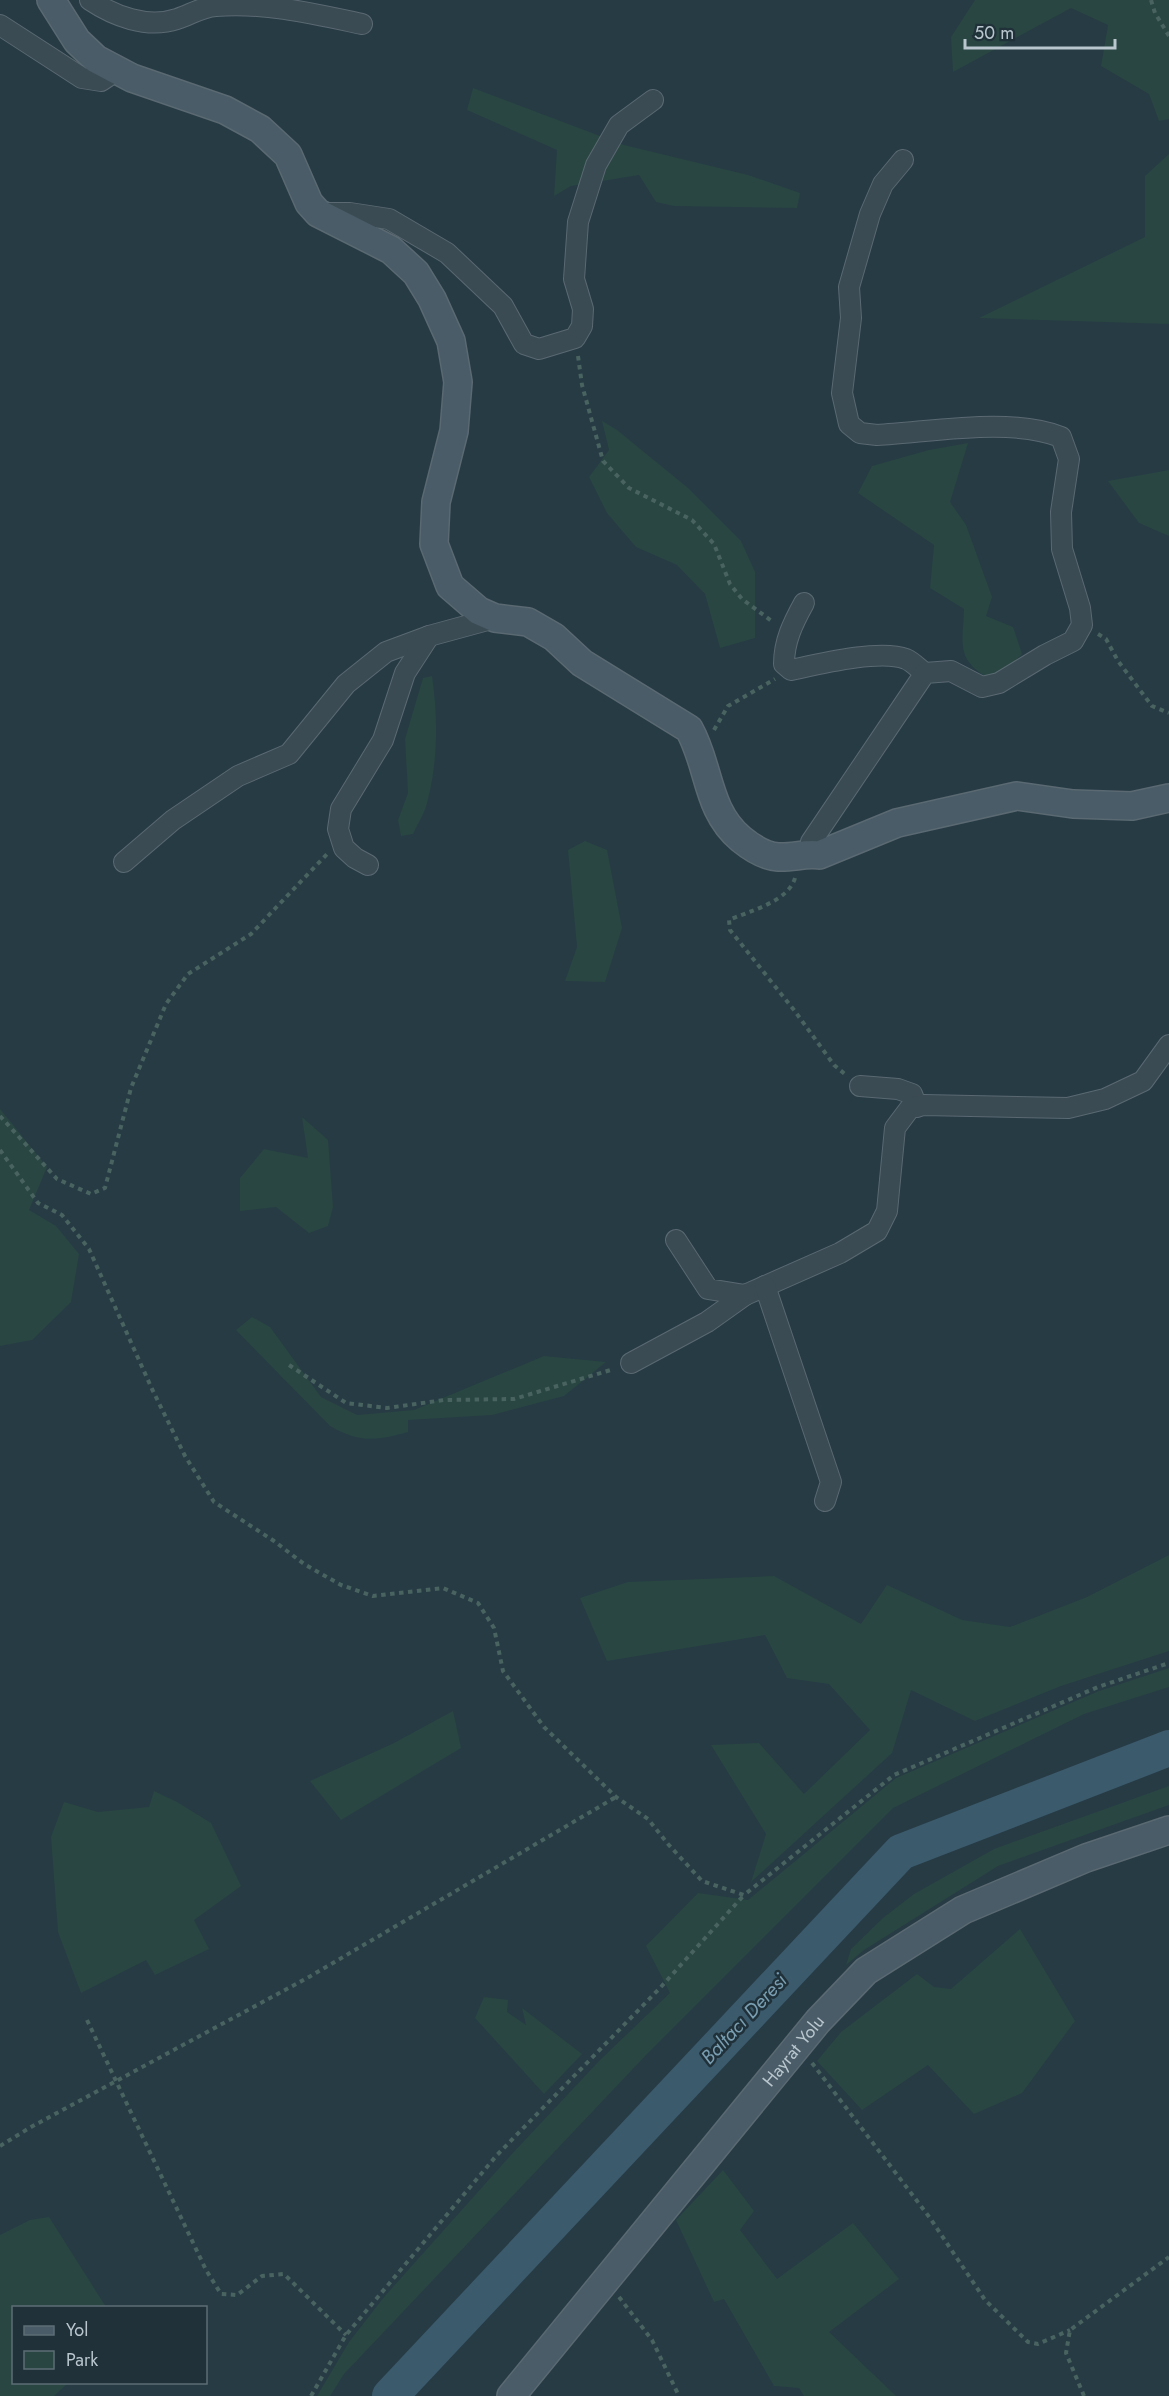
<svg xmlns="http://www.w3.org/2000/svg" width="1169" height="2396" font-family="Jost,sans-serif">
	<rect width="100%" height="100%" fill="#273b45"/>
	<!-- green -->
	<g fill="#294642">
		<path d="M975,0H1169V119L1159,121L1149,94L1101,66L1108,25L1071,8L953,72L951,37Z"/>
		<path d="M473,88L624,145L748,175L800,193L797,208L674,206L656,202L639,175L571,186L554,196L557,150L467,110Z"/>
		<path d="M1169,154V324L979,318L1145,237V176Z"/>
		<path d="M602,421L617,430L688,488L741,541L755,572V638L720,648L705,594L677,565L636,547L607,513L589,477L609,450Z"/>
		<path d="M968,443L950,502L966,525L992,597L986,616L1013,627L1022,654L1004,672L988,678C955,659 963,642 964,609L930,588L934,545L858,493L872,466L929,450Z"/>
		<path d="M1169,470V536L1139,523L1108,481Z"/>
		<path d="M432,676C438,716 438,760 428,799C426,811 418,823 413,834L401,836L398,820L408,793L405,739L423,678Z"/>
		<path d="M585,841L607,850L622,928L605,982L565,981L577,947L568,850Z"/>
		<path d="M0,1109L47,1167L29,1210L56,1226L79,1254L71,1302L32,1340L0,1346Z"/>
		<path d="M302,1117L328,1140L333,1207L328,1226L309,1233L276,1207L240,1211V1178L264,1149L308,1158Z"/>
		<path d="M252,1317L270,1327L321,1397L357,1415L414,1410L544,1356L606,1362L564,1396L492,1415L408,1420V1432C376,1441 359,1443 330,1426L236,1330Z"/>
		<path d="M1169,1555V1651L1061,1686L975,1721L911,1690L892,1753L751,1882L766,1834L711,1745L759,1743L804,1794L870,1730L829,1684L787,1678L765,1635L607,1661L580,1598L628,1582L774,1576L861,1624L887,1585L962,1620L1010,1627L1087,1597Z"/>
		<path d="M1169,1668V1687L1084,1714L893,1808L647,2054L344,2374L330,2396H317L349,2342L384,2297L510,2156L600,2060L670,1993L646,1946L698,1893L748,1900L896,1778L1099,1691Z"/>
		<path d="M453,1711L461,1748L341,1820L310,1781L392,1744Z"/>
		<path d="M1169,1786V1805L998,1866L864,1950L846,1965L851,1949L883,1918L914,1894L994,1849Z"/>
		<path d="M154,1791L177,1802L211,1823L241,1886L194,1920L209,1949L155,1975L146,1960L81,1993L58,1932L51,1837L64,1802L98,1812L149,1807Z"/>
		<path d="M1020,1929L1075,2021L1022,2093L974,2114L928,2065L862,2110L817,2061L841,2032L917,1974L934,1987L951,1989Z"/>
		<path d="M484,1997L508,2000L507,2012L526,2025L522,2008L582,2054L544,2094L475,2018Z"/>
		<path d="M723,2170L754,2211L740,2230L777,2279L853,2223L899,2279L829,2332L896,2396H804L799,2388L774,2386L724,2299L714,2302L676,2220Z"/>
		<path d="M49,2217L106,2307L14,2308V2382L68,2383L54,2396H0V2235L30,2220Z"/>
	</g>
	<g fill="none" stroke-linecap="round" stroke-linejoin="round">
		<!-- river -->
		<path stroke="#3b5a6c" stroke-width="36" d="M390,2396L901,1852L1169,1748"/>
		<!-- street casing -->
		<g stroke="#5a6972" stroke-width="22">
			<g id="street">
				<path d="M90,0C114,16 147,29 177,19C190,15 201,7 216,6C265,2 315,14 362,24"/>
				<path d="M0,25L82,78L101,81L116,71"/>
				<path d="M321,213H350L389,219L447,253L503,306L524,344L539,349L575,338L582,326L583,309L574,279L578,222L596,165L619,125L653,100"/>
				<path d="M804,603C793,623 784,641 784,664L791,670C819,664 880,649 906,659C913,662 919,669 925,673"/>
				<path d="M809,853L811,842L925,673L951,671L982,687L999,683L1045,655L1073,641L1082,625L1080,608L1062,549L1061,512L1069,459L1061,437C1011,417 932,432 877,435L860,433L849,424L842,393L851,318L849,287L870,214L883,184L903,160"/>
				<path d="M124,862L173,820L238,776L289,754L346,684L386,652L429,636L495,618"/>
				<path d="M368,865L355,858L344,848L338,829L341,809L383,740L405,673L429,636"/>
				<path d="M860,1086L898,1089L912,1094L917,1107"/>
				<path d="M676,1240L708,1289L745,1295L840,1253L877,1231L887,1211L895,1128L910,1108L924,1105L1068,1108L1105,1099L1143,1081L1169,1045"/>
				<path d="M765,1286L831,1482L825,1501"/>
				<path d="M631,1363L707,1322L745,1295"/>
			</g>
		</g>
		<!-- secondary casing -->
		<g stroke="#5a6972" stroke-width="30">
			<g id="secondary">
				<path d="M51,0L77,41L96,59L132,78L225,110L260,129L288,155L309,203L318,213L391,250L416,273L432,299L451,341L458,382L454,431L436,502L434,544L450,586L479,611L495,618L528,622L554,637L582,663L689,729C710,766 706,810 741,839C752,848 764,856 778,857C792,858 805,853 819,855L897,823L1017,796L1073,804L1132,806L1169,798"/>
				<path id="s1" d="M511,2396L818,2021L866,1971L963,1910L1086,1858L1169,1830"/>
			</g>
		</g>
		<!-- path -->
		<g stroke="#496360" stroke-width="4" stroke-dasharray="4.5 4.5" stroke-linecap="butt">
			<path d="M1151,0L1155,13L1169,36"/>
			<path d="M578,356L582,385L603,461L629,488L692,520L714,544L730,584L742,599L773,622"/>
			<path d="M1098,634L1106,639L1118,661L1152,706L1169,713"/>
			<path d="M714,730L728,706L775,679"/>
			<path d="M795,878C788,902 749,911 729,920L730,930L794,1010L834,1065L846,1075"/>
			<path d="M0,1116L57,1179L91,1194L105,1188L131,1088L166,1004L188,974L251,934L327,854"/>
			<path d="M0,1150L38,1203L62,1215L89,1249L152,1389L185,1456L214,1502L274,1541L304,1564L341,1585L373,1596L443,1588L478,1603L494,1628L503,1671L544,1727L616,1797L648,1819L668,1844L702,1881L744,1895L894,1775L1098,1687L1169,1663"/>
			<path d="M289,1365L346,1403L387,1408L444,1400L514,1399L614,1369"/>
			<path d="M87,2020L206,2270L221,2294L237,2295L262,2276L284,2274L346,2335"/>
			<path d="M812,2063L930,2218L985,2300L1028,2342L1038,2344L1070,2330"/>
			<path d="M0,2146L31,2127L309,1977L616,1797"/>
			<path d="M619,2297L652,2340L679,2396"/>
			<path d="M311,2396L346,2335L497,2155L660,1988L744,1895"/>
			<path d="M1084,2396L1066,2353L1070,2330L1169,2257"/>
		</g>
		<!-- street -->
		<use href="#street" stroke="#3b4b54" stroke-width="20"/>
		<!-- secondary -->
		<use href="#secondary" stroke="#495c67" stroke-width="27"/>
	</g>
	<g text-anchor="middle" dominant-baseline="central" stroke-width="5" stroke-linejoin="round" paint-order="stroke">
		<!-- street labels -->
		<g font-size="18" fill="#b9c6ce" stroke="#20313a">
			<text stroke="none"><textPath href="#s1" startOffset="446">Hayrat Yolu</textPath></text>
		</g>
		<!-- water labels -->
		<g font-size="20" font-style="italic" fill="#799eb1" stroke="#20313a">
			<text transform="translate(744 2019) rotate(-47)">Baltacı Deresi</text>
		</g>
	</g>
	<!-- legend -->
	<rect x="12" y="2306" width="195" height="78" fill="#20313a" stroke="#5d6d75" stroke-width="1.5"/>
	<rect x="24" y="2326" width="30" height="9" fill="#495c67" stroke="#5d6d75" stroke-width="1.5"/>
	<text x="66" y="2336" font-size="18" fill="#b9c6ce">Yol</text>
	<rect x="24" y="2351" width="30" height="18" fill="#294642" stroke="#5d6d75" stroke-width="1.5"/>
	<text x="66" y="2366" font-size="18" fill="#b9c6ce">Park</text>
	<!-- scale -->
	<path d="M965 39v9h150v-9" fill="none" stroke="#b9c6ce" stroke-width="3"/>
	<text x="974" y="39" font-size="18" fill="#b9c6ce" stroke="#20313a" stroke-width="4.5" paint-order="stroke">50 m</text>
</svg>
